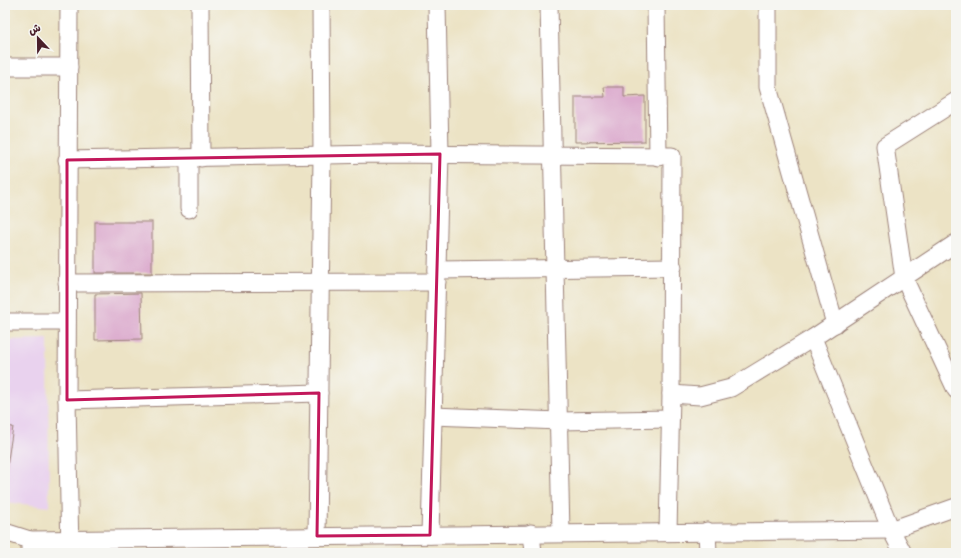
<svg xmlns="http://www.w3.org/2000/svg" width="961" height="558" font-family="Mynerve,'Playpen Sans Arabic',sans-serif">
	<rect width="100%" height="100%" fill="#f6f6f2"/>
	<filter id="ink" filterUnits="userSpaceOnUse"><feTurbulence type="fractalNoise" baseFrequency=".025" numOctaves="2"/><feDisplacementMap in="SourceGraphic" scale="8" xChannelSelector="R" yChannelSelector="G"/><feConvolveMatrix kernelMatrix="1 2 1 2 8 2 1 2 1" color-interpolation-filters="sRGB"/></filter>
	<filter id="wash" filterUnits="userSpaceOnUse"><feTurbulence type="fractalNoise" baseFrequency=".012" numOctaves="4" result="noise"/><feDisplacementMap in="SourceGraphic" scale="16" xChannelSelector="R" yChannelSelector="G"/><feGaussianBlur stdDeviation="0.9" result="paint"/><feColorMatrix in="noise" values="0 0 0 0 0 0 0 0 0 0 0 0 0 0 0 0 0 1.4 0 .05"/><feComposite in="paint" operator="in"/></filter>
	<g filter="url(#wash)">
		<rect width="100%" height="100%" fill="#ece3c5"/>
		<!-- built -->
		<path fill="#e9d2ee" d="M48,339L49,507L5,502V340Z"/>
		<g id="blocks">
			<!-- building -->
			<g fill="#dcabce">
				<path d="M604,87H624V97L645,96V141L575,142V97H605Z"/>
				<rect x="95" y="222" width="57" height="51"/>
				<path d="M141,293L142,339L95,340V294Z"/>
				<path d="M5,426L13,427L6,473H5Z"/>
			</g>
		</g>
	</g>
	<g filter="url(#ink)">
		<use href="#blocks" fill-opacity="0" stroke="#9b8178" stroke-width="1"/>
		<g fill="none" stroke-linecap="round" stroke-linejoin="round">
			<!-- minor casing -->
			<g stroke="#9b8178" stroke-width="19">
				<g id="minor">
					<path d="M69,5L67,400L70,553"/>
					<path d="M200,5L201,158"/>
					<path d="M549,5L561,533"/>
					<path d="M656,5L658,157"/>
					<path d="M768,5V87L835,324"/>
					<path d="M5,67H69"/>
					<path d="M956,101L885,146L904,278L956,390"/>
					<path d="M67,160L378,154L672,156L671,394L668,532"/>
					<path d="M189,209V158"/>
					<path d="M437,270L673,267"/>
					<path d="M67,283L437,282"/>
					<path d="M5,322H67"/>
					<path d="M813,338L891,530L903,553"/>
					<path d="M671,394L700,396L731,388L813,338L956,243"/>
					<path d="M67,400L319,393"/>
					<path d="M433,416L559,421L670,419"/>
					<path d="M707,531L708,553"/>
					<path d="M5,532L30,540L59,553"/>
					<path d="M531,533L533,553"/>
					<path d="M430,535L440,154L437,5"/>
					<path d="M317,536L322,156L321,5"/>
					<path d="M30,553V540L891,530L956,507"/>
				</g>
			</g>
			<!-- minor -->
			<use href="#minor" stroke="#fff" stroke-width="17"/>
		</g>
	</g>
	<!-- marked area -->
	<path fill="none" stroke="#c2185b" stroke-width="3" stroke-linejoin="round" d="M440,154L430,535L317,536L319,393L67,400V160Z"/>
	<!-- margin -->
	<rect width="961" height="558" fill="none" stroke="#f6f6f2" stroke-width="20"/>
	<!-- north arrow -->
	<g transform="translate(38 38) rotate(338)" stroke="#f6f6f2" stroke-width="3" paint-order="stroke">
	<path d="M0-3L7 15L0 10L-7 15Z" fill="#4a1f2b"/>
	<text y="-6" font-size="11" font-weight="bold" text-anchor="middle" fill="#4a1f2b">ش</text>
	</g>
</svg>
